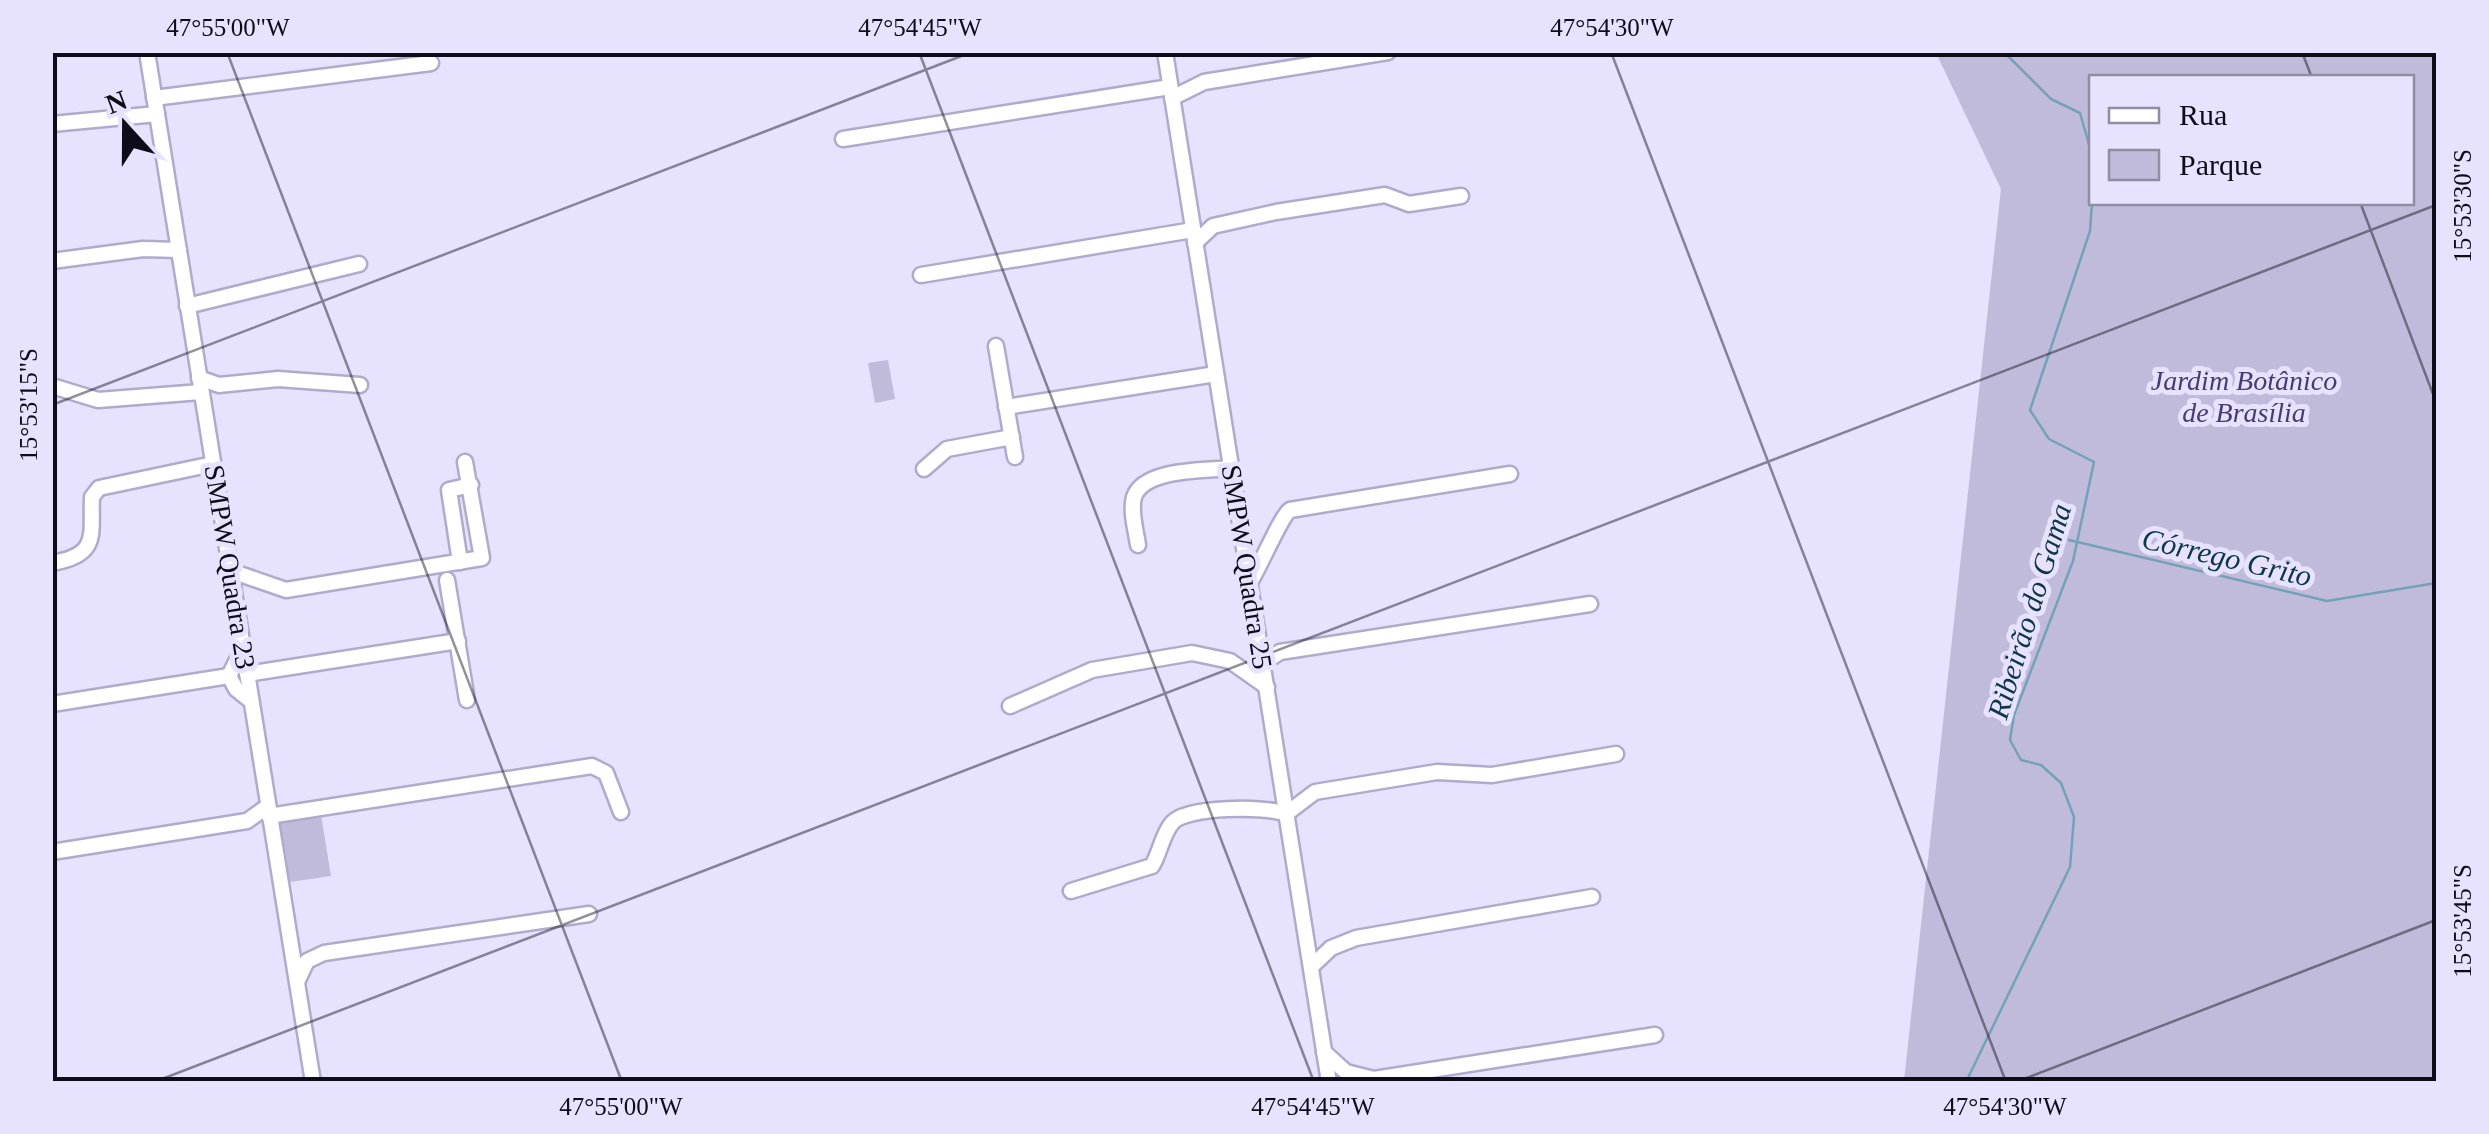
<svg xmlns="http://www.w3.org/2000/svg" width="2489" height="1134" font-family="'Times New Roman',serif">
	<rect width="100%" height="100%" fill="#e7e2fe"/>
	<!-- green -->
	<g fill="#c0bbdb" fill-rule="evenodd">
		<path d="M1936,53H2436V1081H1904L2001,189ZM2092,78H2412V202H2092Z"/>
		<path d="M888,360L895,399L875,403L868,363Z"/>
		<path d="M321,815L331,876L283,883L274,821Z"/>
	</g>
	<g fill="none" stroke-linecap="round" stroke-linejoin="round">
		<!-- stream -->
		<g stroke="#73a2b8" stroke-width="2.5">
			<path d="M2004,52L2051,99L2080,113L2092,155"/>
			<path d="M2069,540L2327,601L2436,583"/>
			<path d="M1966,1082L2070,867L2074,817L2061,783L2041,765L2021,760L2010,740L2014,715L2073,561L2094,462L2049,439L2030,410L2090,231L2092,202"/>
		</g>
		<!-- minor casing -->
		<g stroke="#b0aacc" stroke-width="19">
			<g id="minor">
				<path d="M147,52L313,1082"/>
				<path d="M1165,52L1329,1082"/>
				<path d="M154,98L431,63"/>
				<path d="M1172,98L1204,82L1388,52"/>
				<path d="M52,124L157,114"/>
				<path d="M843,139L1170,87"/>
				<path d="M1195,243L1213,226L1276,212L1385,195L1409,204L1461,196"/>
				<path d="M52,261L143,249L179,250"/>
				<path d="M921,275L1193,230"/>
				<path d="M187,306L359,264"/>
				<path d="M996,346L1015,457"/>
				<path d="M199,378L219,385L278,379L360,385"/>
				<path d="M52,386L98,400L201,392"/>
				<path d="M1006,407L1216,374"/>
				<path d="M924,469L947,449L1012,437"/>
				<path d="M1138,545C1136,531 1130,511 1134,497C1144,468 1205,471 1231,468"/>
				<path d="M460,562L449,490L471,485"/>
				<path d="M52,563C101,555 90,533 92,497L99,488L213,464"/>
				<path d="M231,571L286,590L482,558L465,462"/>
				<path d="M447,580L467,700"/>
				<path d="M1249,584C1259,569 1281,516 1290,510L1510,474"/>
				<path d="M243,648L229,676L236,689L251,701"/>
				<path d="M1263,663L1280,652L1590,604"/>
				<path d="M247,674L458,641"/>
				<path d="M52,704L229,676"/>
				<path d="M1010,706L1092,670L1192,653L1230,661L1267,687"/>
				<path d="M269,816L592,766L606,773L621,812"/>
				<path d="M52,852L247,821L268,806"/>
				<path d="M1071,891L1152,866C1160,853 1162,835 1172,823C1186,806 1267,806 1286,814L1315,792L1437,772L1492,775L1616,754"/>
				<path d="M1311,967L1331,948L1356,938L1592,897"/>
				<path d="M298,980L307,961L324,953L589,914"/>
				<path d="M1324,1052L1346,1072L1374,1079L1655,1035"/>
			</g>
		</g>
		<!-- minor -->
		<use href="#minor" stroke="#fff" stroke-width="14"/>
	</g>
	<!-- ticks -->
	<path fill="none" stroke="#0e0c18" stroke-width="2.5" stroke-opacity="0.45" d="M227,52L622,1082M919,52L1314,1082M1611,52L2006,1082M2302,52L2312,78M2360,202L2436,402M52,405L972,52M154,1082L2436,205M2016,1082L2436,920"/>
	<g text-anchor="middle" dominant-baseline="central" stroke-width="10" stroke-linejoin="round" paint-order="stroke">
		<!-- park labels -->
		<g font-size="28" font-style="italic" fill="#483b71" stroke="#e7e2fe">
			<text x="2244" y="380">Jardim Botânico<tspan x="2244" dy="32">de Brasília</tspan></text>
		</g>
		<!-- street labels -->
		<g font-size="28" fill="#0e0c18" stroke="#e7e2fe">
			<text transform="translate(230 567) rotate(81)">SMPW Quadra 23</text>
			<text transform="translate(1247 567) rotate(81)">SMPW Quadra 25</text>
		</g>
		<!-- water labels -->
		<g font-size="30" font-style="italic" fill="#0d3747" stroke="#e7e2fe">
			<text transform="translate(2227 557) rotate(13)">Córrego Grito</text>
			<text transform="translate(2029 611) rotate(-73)">Ribeirão do Gama</text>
		</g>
	</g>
	<!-- border -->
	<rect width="2489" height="1134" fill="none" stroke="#e7e2fe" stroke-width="110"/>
	<!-- legend -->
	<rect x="2089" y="75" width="325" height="130" fill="#e7e2fe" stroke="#908ca2" stroke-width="2.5"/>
	<rect x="2109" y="108" width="50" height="15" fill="#ffffff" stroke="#908ca2" stroke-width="2.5"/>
	<text x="2179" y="125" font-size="30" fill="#0e0c18">Rua</text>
	<rect x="2109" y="150" width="50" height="30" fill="#c0bbdb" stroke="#908ca2" stroke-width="2.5"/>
	<text x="2179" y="175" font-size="30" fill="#0e0c18">Parque</text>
	<!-- north arrow -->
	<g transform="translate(125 125) rotate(339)" stroke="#e7e2fe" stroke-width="8" paint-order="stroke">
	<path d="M0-8L18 38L0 25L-18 38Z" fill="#0e0c18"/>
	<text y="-15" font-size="28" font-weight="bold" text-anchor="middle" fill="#0e0c18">N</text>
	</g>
	<rect x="55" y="55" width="2379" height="1024" fill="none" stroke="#0e0c18" stroke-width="4"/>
	<g font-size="25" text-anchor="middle" fill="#0e0c18">
		<text x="228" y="36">47°55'00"W</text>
		<text x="920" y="36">47°54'45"W</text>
		<text x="1612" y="36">47°54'30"W</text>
		<text transform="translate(2462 206) rotate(-90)" y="9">15°53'30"S</text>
		<text transform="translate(28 405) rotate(-90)" y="9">15°53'15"S</text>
		<text transform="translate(2462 921) rotate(-90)" y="9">15°53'45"S</text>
		<text x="621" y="1115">47°55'00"W</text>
		<text x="1313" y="1115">47°54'45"W</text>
		<text x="2005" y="1115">47°54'30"W</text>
	</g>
</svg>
